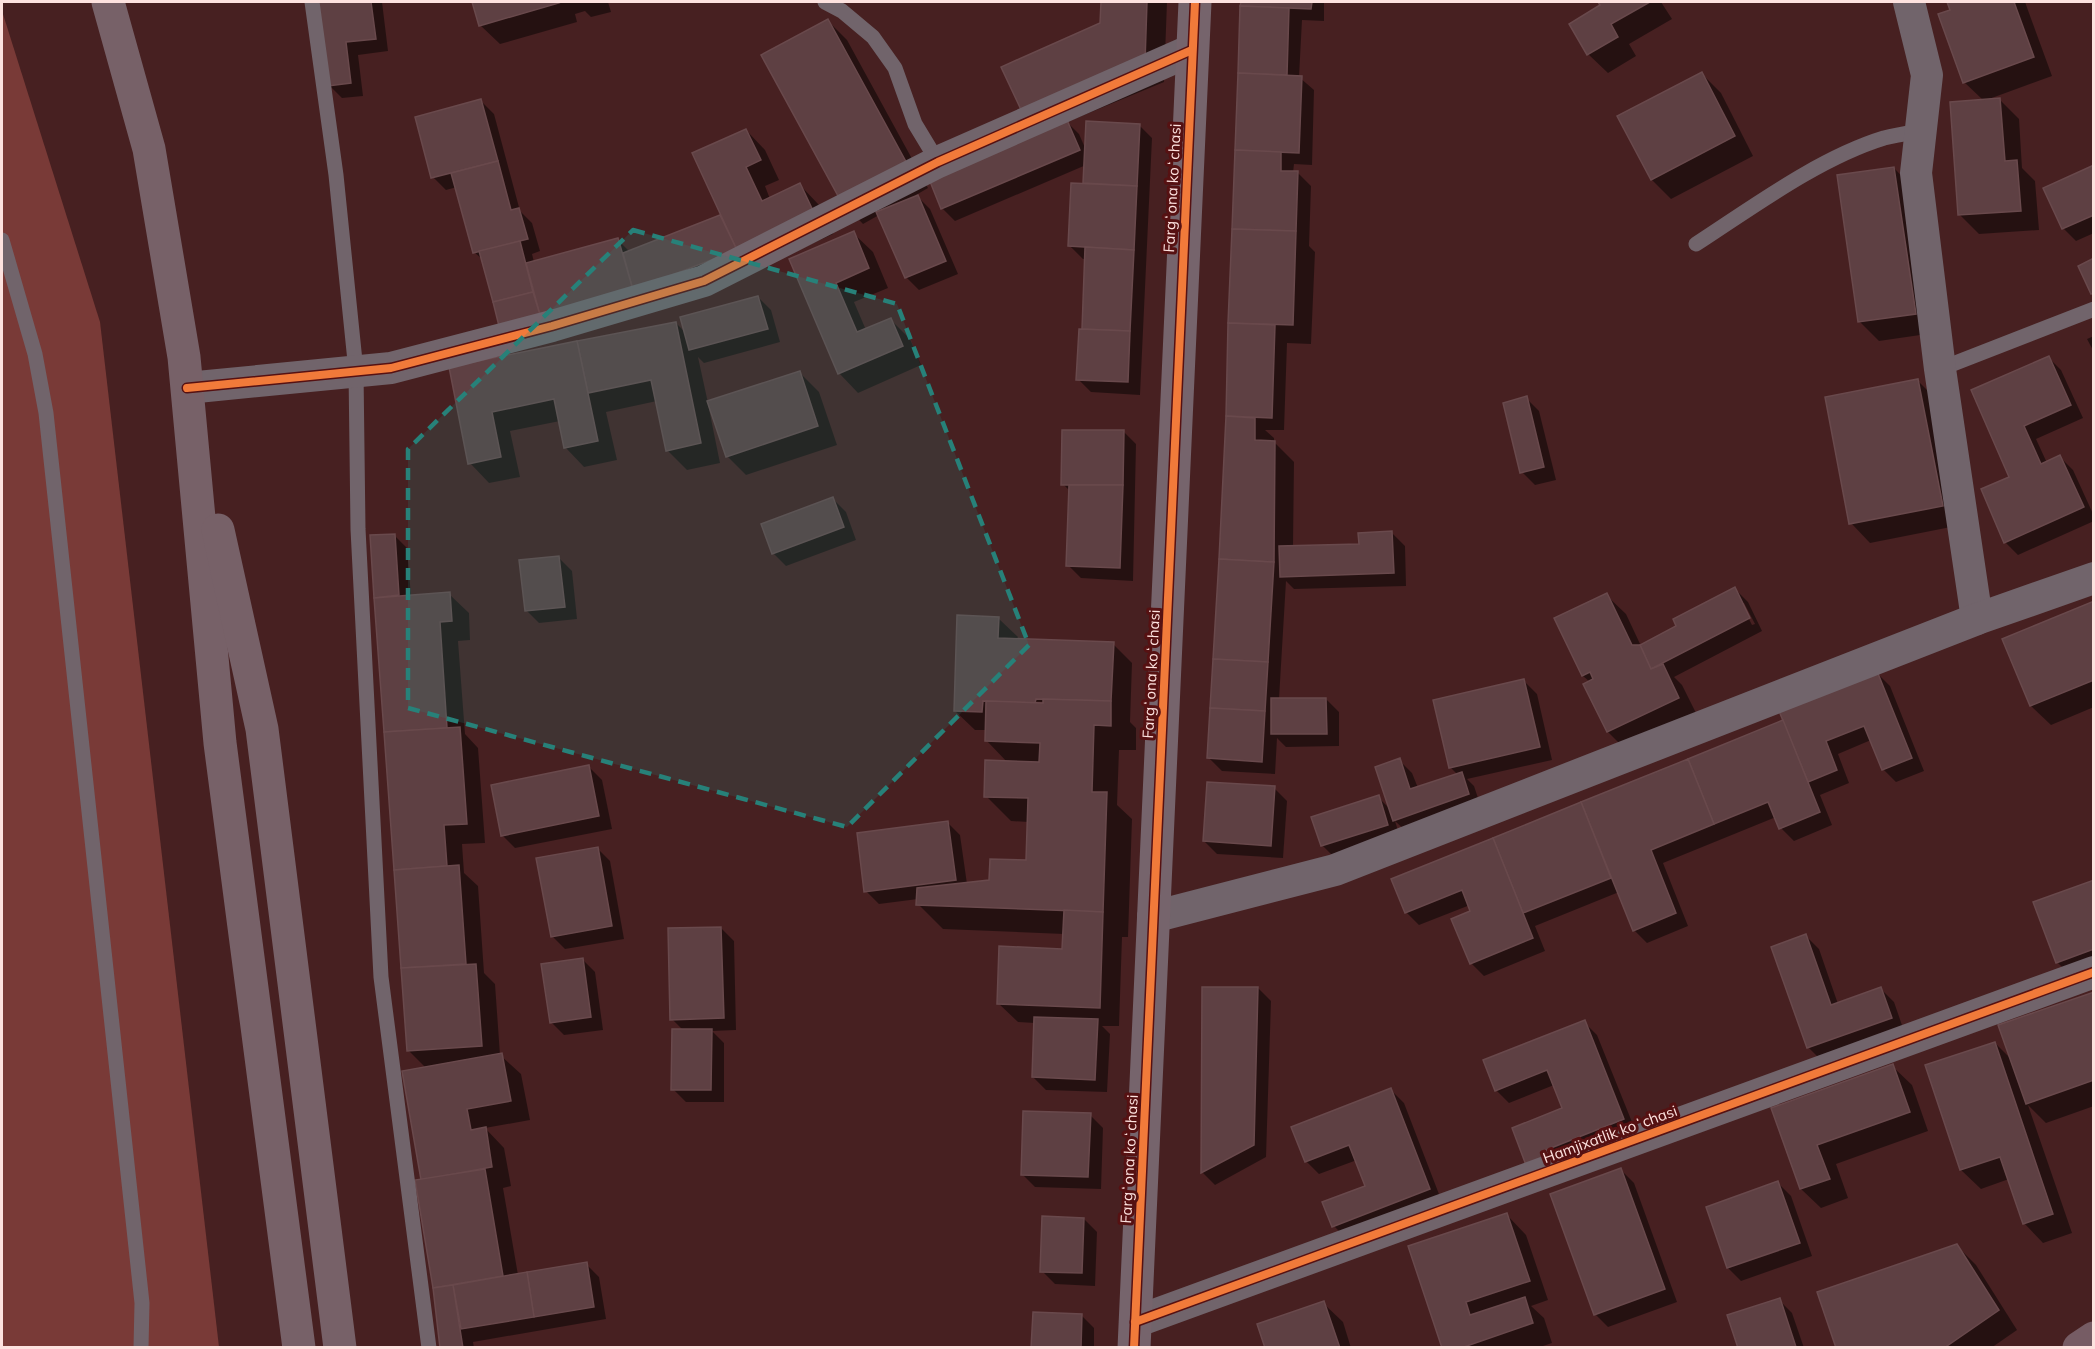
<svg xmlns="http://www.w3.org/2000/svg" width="2095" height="1349" font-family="Mulish,sans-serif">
	<rect width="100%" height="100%" fill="#472021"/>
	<!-- green -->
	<path fill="#793a37" d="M2,11L100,322L219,1347H2Z"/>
	<!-- shadow -->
	<g fill="#0007" fill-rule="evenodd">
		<path d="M319,2H382L388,51L358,55L363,96L342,98L329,85Z"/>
		<path d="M473,2H608L611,12L591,17L585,11L575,14L577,22L500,44L480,25Z"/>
		<path d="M1102,2H1167L1164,82L1067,122L1079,134L1086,150L1139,125L1152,138L1140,395L1091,392L1078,379L1083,330L1086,259H1083L1070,246L1085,185L1086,165L955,221L942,208L1043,132L1101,24Z"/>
		<path d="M1242,2H1324V21L1302,20L1299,77L1314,90L1312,165L1294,164L1293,173H1298L1311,186L1309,246L1315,252L1311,344L1287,343L1284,430H1265L1274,438V442L1294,462L1293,547L1360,545L1392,533L1405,546L1406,586L1294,589L1286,581L1279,699H1326L1339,712V746L1286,747L1277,738L1275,774L1222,771L1209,758L1227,416Z"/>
		<path d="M1600,2H1661L1672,19L1629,44L1636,56L1608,73L1588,54L1602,5Z"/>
		<path d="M1949,2H2025L2052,76L1989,99H1999L2019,119L2022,168L2035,181L2039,230L1979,234L1960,215L1983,100L1964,82L1952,11Z"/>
		<path d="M828,21L847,40L928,188L916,195L930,209L958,274L919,290L906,277L879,215L863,224L844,204Z"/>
		<path d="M1702,74L1721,93L1753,156L1671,199L1652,180L1619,117Z"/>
		<path d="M481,101L494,114L520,211L532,223L540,251L532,254L534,262L618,240L630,252L720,217L725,222L746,130L765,150L779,180L765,186L770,199L800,185L819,205L833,234L757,269L536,307L474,252L457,187L446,190L433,177Z"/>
		<path d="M2094,167V233L2076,241L2063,228Z"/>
		<path d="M1894,168L1913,188L1934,333L1879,341L1860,322Z"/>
		<path d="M853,233L873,252L888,288L854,302L866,330L890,319L910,339L921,365L858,393L839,373L791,260Z"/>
		<path d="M758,297L771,310L780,342L704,363L698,357L708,403L799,372L819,392L837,445L746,475L727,456L710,404H708L720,463L687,470L667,450L657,401L606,412L617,460L584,467L565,447L560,421L510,431L520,477L489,483L470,463L450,369L676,323L687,334Z"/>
		<path d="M2094,336V352L2087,339Z"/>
		<path d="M2048,357L2061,370L2083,418L2036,439L2047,463L2060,457L2073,470L2094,516V521L2018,555L2005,542L2011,478L1973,391Z"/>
		<path d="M1917,380L1937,400L1961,525L1870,543L1851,523Z"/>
		<path d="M1526,398L1539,411L1556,480L1535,485L1522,472Z"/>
		<path d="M1123,431L1136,444L1133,581L1081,578L1068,565L1070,491L1063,484Z"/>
		<path d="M833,499L846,512L856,540L786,566L773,553Z"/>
		<path d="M394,535L407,548L411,596L449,594L469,613L470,640L458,641L465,734L478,748L485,843L462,844L464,873L478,886L484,973L495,984L500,1055L521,1074L530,1120L485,1128L504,1148L511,1186L503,1188L518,1275L586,1264L599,1277L606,1319L473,1342L474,1348H442L422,1181L426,1068L408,1050L372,537Z"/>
		<path d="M559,558L572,571L577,619L539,623L526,610Z"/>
		<path d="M1735,589L1748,602L1762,631L1674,677L1682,685L1698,717L1627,751L1608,732L1590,682L1583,676L1556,618L1606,595L1626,614L1641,646L1678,627ZM1741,603H1744L1755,624L1752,625Z"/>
		<path d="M2094,603V707L2051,725L2031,706L2004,639Z"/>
		<path d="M998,618L1018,637V640L1113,644L1132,663L1130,722L1136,728V750H1119L1117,805L1132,819L1128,937H1122L1119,1026H1102L1110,1034L1107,1092L1046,1090L1033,1077L1035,1023L1018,1022L998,1003L1064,950V934L943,929L918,904V899L879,904L866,891L947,822L960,835L967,884L991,882L1028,862L1029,822L1011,821L986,796L1008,763L986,740V730H975L955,711ZM1015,701L1043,702V705Z"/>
		<path d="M1877,673L1890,686L1924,771L1896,782L1883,769L1871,740L1838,754L1849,783L1820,795L1832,825L1794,841L1781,828L1776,817L1663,863L1688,926L1647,943L1634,930L1619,892L1535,926L1545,951L1484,976L1471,963L1472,912L1470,905L1419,925L1406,912L1393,880L1785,721Z"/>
		<path d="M1524,681L1537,694L1552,760L1467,779L1474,786L1481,807L1408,833L1395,821L1400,837L1335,858L1322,845L1378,797L1391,810L1399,760L1412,773L1418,788L1458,775L1450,767Z"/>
		<path d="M589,767L602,780L612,829L515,848L502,835Z"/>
		<path d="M1274,788L1287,801L1283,858L1217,854L1204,841Z"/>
		<path d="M597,848L610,861L624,939L565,949L552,936Z"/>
		<path d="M2094,881V975L2077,982L2057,962Z"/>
		<path d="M721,928L734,941L736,1030L712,1031L724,1043V1102H686L673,1089L683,1030L672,1019Z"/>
		<path d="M1806,936L1819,949L1838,1004L1881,989L1894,1002L1904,1031L1821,1060L1808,1047Z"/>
		<path d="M582,959L595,972L603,1030L564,1035L551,1022Z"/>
		<path d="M1258,988L1271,1001L1266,1157L1215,1185L1202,1172L1204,989Z"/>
		<path d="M2094,993V1106L2046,1123L2028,1105L2072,1233L2043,1243L2024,1223L2009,1179L1981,1189L1961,1170L1927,1066L1995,1043L2012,1060Z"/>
		<path d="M1584,1022L1597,1035L1636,1132L1531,1172L1564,1109L1554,1085L1509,1103L1496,1090Z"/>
		<path d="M1892,1066L1912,1085L1928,1131L1836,1164L1848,1198L1821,1208L1801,1189L1773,1109Z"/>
		<path d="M1391,1090L1404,1103L1442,1202L1347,1239L1334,1226L1367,1187L1357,1160L1319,1174L1306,1161Z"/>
		<path d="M1090,1115L1103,1128L1101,1189L1035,1187L1022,1174Z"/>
		<path d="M1621,1170L1634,1183L1677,1302L1608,1327L1595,1314Z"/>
		<path d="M1778,1183L1791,1196L1812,1256L1741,1281L1728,1268Z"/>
		<path d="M1507,1215L1526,1235L1548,1300L1531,1306L1544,1318L1552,1343L1537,1348H1444Z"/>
		<path d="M1084,1219L1097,1232L1095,1286L1055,1284L1042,1271Z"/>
		<path d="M1956,1245L1976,1265L2017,1330L1991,1348H1838Z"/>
		<path d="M1779,1300L1792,1313L1804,1348H1740Z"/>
		<path d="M1323,1303L1343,1322L1351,1348H1266Z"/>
		<path d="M1081,1315L1094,1328V1348H1033Z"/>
	</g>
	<!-- building -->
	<g fill="#5e4043" stroke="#69494c" stroke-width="1.5">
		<path d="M317,2H371L376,39L346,42L351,83L328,86Z"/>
		<path d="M472,2H558L559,3L479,26Z"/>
		<path d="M1101,2H1147L1145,62L1023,114L1001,67L1100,23Z"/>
		<path d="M1241,2H1312L1311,9L1240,6Z"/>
		<path d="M1598,2H1650L1611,24L1618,37L1587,55L1569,24L1600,5Z"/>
		<path d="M1947,2H2014L2034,57L1963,83L1938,14L1950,10Z"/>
		<path d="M1240,6L1289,8L1287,75L1238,73Z"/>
		<path d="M828,19L910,169L843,205L761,55Z"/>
		<path d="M1702,72L1735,136L1651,180L1617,116Z"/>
		<path d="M1238,73L1302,76L1299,153L1235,150Z"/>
		<path d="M2000,98L2005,161L2017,160L2021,211L1958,215L1950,102Z"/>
		<path d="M481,99L498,161L431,178L415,117Z"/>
		<path d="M1067,120L1080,150L941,209L929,179Z"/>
		<path d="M1086,121L1140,124L1137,186L1083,183Z"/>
		<path d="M746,129L761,160L746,167L762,201L800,183L815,215L737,250L692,153Z"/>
		<path d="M1235,150L1281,152V171H1298L1296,231L1232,229Z"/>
		<path d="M498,161L511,210L519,208L528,239L473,253L451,173Z"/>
		<path d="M2094,165V215L2062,229L2043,188Z"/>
		<path d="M1894,167L1916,314L1858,322L1837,175Z"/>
		<path d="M1071,183L1137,186L1134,250L1068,246Z"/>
		<path d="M918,195L946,261L905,278L876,212Z"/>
		<path d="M720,215L737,250L633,290L623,253Z"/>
		<path d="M1232,229L1296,231L1293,325L1228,323Z"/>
		<path d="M854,231L869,268L836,283L857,332L891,318L903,346L838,374L789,259Z"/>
		<path d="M618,238L633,290L540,315L526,263Z"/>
		<path d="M520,241L533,292L493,302L479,251Z"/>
		<path d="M1085,247L1134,250L1130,331L1082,329Z"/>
		<path d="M2094,258V293L2091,294L2078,266Z"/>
		<path d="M533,292L540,315L499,326L493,302Z"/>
		<path d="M758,296L768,329L689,350L680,317Z"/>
		<path d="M676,322L701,443L666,451L651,380L588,393L577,341Z"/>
		<path d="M1228,323L1275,325L1272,418L1226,416Z"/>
		<path d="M1079,329L1130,331L1128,382L1076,380Z"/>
		<path d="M577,341L598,441L564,448L554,399L492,412L501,457L468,464L449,367Z"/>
		<path d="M2049,356L2071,405L2024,426L2041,464L2060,455L2084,507L2004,543L1981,489L2009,477L1971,390Z"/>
		<path d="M800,371L818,426L726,457L707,401Z"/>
		<path d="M1918,379L1943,506L1849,524L1825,397Z"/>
		<path d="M1527,396L1544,467L1520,473L1503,403Z"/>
		<path d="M1226,416L1255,418V440L1275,441L1274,562L1219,559Z"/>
		<path d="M1062,430H1124L1123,485H1061Z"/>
		<path d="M1069,485H1123L1120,568L1066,566Z"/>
		<path d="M833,497L844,527L772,554L761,524Z"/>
		<path d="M1392,531L1394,573L1280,577L1279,546L1359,544L1358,533Z"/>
		<path d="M395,534L399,595L374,598L370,535Z"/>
		<path d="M559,556L565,607L525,611L519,560Z"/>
		<path d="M1219,559L1274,562L1268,662L1213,659Z"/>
		<path d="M1735,587L1750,618L1651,669L1640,645L1676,626L1673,619Z"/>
		<path d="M450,592L452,621L440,622L447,728L384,732L374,598Z"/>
		<path d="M1607,593L1632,645H1640L1651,669L1663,664L1679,698L1607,732L1583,684L1593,679L1590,672L1582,676L1554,618Z"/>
		<path d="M2094,601V680L2030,706L2002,639Z"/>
		<path d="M957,615L999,617L998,638L1114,642L1111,701L1036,699L1035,703L983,701L982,712L954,711Z"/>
		<path d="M1213,659L1268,662L1265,711L1210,708Z"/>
		<path d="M1877,671L1912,758L1882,770L1864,726L1826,741L1837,770L1808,782L1779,711Z"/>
		<path d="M1524,679L1540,747L1449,768L1433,700Z"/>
		<path d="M1271,698H1326L1327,734H1271Z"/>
		<path d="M1043,699L1111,701V726L1094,725L1092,792H1107L1103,912L916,905L917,888L989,880L990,859L1026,860L1028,798L984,797L985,760L1039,762L1040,743L985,741L986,701L1043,703Z"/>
		<path d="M1210,708L1265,711L1262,762L1207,758Z"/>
		<path d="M1783,720L1820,812L1779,829L1768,802L1714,824L1688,759Z"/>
		<path d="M460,727L467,824L444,825L447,866L394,870L384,732Z"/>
		<path d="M1400,758L1410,789L1462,772L1469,794L1393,821L1375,767Z"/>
		<path d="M1688,759L1714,824L1651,850L1676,913L1633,931L1581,802Z"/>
		<path d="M589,765L599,816L501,836L491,785Z"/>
		<path d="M1207,782L1275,786L1271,846L1203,841Z"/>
		<path d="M1379,795L1388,825L1321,846L1311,817Z"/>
		<path d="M1581,802L1611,878L1523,913L1493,838Z"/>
		<path d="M948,821L956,880L864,892L857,833Z"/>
		<path d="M1493,838L1533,938L1470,964L1451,919L1470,911L1462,890L1405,913L1391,879Z"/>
		<path d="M598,847L612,926L551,937L536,858Z"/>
		<path d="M459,865L466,964L401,968L394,870Z"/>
		<path d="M2094,880V949L2056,963L2033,902Z"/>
		<path d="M1064,910L1103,912L1100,1008L997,1004L999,946L1062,949Z"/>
		<path d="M721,927L724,1018L670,1020L668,928Z"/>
		<path d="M1806,934L1831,1005L1881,987L1892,1018L1807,1048L1771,947Z"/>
		<path d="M583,958L591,1017L550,1023L541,964Z"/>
		<path d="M476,964L482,1046L407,1051L401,968Z"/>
		<path d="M1202,987H1258L1254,1145L1201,1173Z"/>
		<path d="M2094,992V1080L2026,1104L1998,1025Z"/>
		<path d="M1034,1017L1098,1019L1095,1080L1032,1077Z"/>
		<path d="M1585,1020L1624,1119L1546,1150L1552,1164L1529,1173L1512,1128L1562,1108L1547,1070L1495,1091L1483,1060Z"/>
		<path d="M672,1029H712L711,1090H671Z"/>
		<path d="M1995,1042L2053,1214L2023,1224L2000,1157L1960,1170L1925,1065Z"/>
		<path d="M502,1053L511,1101L467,1109L471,1130L486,1127L492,1167L421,1180L402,1071Z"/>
		<path d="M1893,1064L1910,1112L1817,1145L1830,1179L1800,1189L1771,1108Z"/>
		<path d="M1391,1088L1430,1189L1332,1227L1322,1202L1365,1186L1349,1145L1305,1162L1291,1127Z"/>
		<path d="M1023,1111L1091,1113L1088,1177L1021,1175Z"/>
		<path d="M1621,1168L1665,1289L1594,1315L1550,1194Z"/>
		<path d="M485,1169L503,1276L433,1288L415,1180Z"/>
		<path d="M1778,1181L1800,1243L1727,1268L1706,1207Z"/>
		<path d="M1507,1213L1530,1281L1466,1302L1470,1315L1525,1297L1533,1323L1461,1348H1442L1408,1246Z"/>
		<path d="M1042,1216L1084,1218L1082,1273L1040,1272Z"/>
		<path d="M1957,1244L1999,1310L1944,1348H1836L1817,1292Z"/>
		<path d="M587,1262L594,1307L534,1317L527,1272Z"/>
		<path d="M527,1272L534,1317L461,1329L453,1285Z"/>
		<path d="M453,1285L463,1348H440L433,1288Z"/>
		<path d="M1780,1298L1796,1347L1738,1348L1727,1315Z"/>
		<path d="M1324,1301L1340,1348H1265L1257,1324Z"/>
		<path d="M1033,1312L1082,1314L1081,1348H1031Z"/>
	</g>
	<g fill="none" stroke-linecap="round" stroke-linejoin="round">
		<!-- lane -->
		<g stroke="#71646b" stroke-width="15">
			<path d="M312,2L336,175L356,371L358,529L381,977L429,1348"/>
			<path d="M825,2L842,11L873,37L895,68L915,124L938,162"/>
			<path d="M2,240L35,354L46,413L142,1303L141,1348"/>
			<path d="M1696,244C1753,207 1819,158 1884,138C1896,135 1909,133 1921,131"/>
			<path d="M1940,369L2094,309"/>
		</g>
		<!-- street -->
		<g stroke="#71646b" stroke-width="32">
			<path d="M1909,2L1927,75L1916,173L1940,369L1977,619"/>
			<path d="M187,388L391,368L552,326L704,281L938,162L1192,50"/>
			<path d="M1153,917L1335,870L1977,619L2094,578"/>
			<path d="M1135,1322L2094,972"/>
		</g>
		<!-- secondary -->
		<path stroke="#76646c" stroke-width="33" d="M1134,1348L1195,2"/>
		<!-- primary -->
		<g stroke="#776168" stroke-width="33">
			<path d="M108,2L149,149L184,357L220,743L299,1348"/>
			<path d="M218,530L262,729L340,1348"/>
		</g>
		<!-- highway -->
		<path stroke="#765c64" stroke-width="33" d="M2079,1348L2094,1338"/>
		<!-- cycleway casing -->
		<g stroke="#561112" stroke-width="11">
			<g id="cycleway">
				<path d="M187,388L391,368L552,326L704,281L938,162L1192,50"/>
				<path d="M1135,1322L2094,972"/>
				<path d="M1134,1348L1195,2"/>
			</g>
		</g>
		<!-- cycleway -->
		<use href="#cycleway" stroke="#f17a3a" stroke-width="8"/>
	</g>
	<!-- marked area -->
	<path fill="#278179" fill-opacity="0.2" stroke="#278179" stroke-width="4.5" stroke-dasharray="12 8" stroke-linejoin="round" d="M633,230L897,304L1029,645L847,827L408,708V449Z"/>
	<g text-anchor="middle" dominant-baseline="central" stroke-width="6" stroke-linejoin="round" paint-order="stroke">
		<!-- street labels -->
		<g font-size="15" fill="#fde2df" stroke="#561112">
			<text transform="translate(1172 188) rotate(-87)">Fargʻona koʻchasi</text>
			<text transform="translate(1151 674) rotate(-87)">Fargʻona koʻchasi</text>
			<text transform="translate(1610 1134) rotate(-20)">Hamjixatlik koʻchasi</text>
			<text transform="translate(1129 1159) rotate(-87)">Fargʻona koʻchasi</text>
		</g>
	</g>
	<!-- border -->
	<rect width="2095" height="1349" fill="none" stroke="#fde2df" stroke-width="6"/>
</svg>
